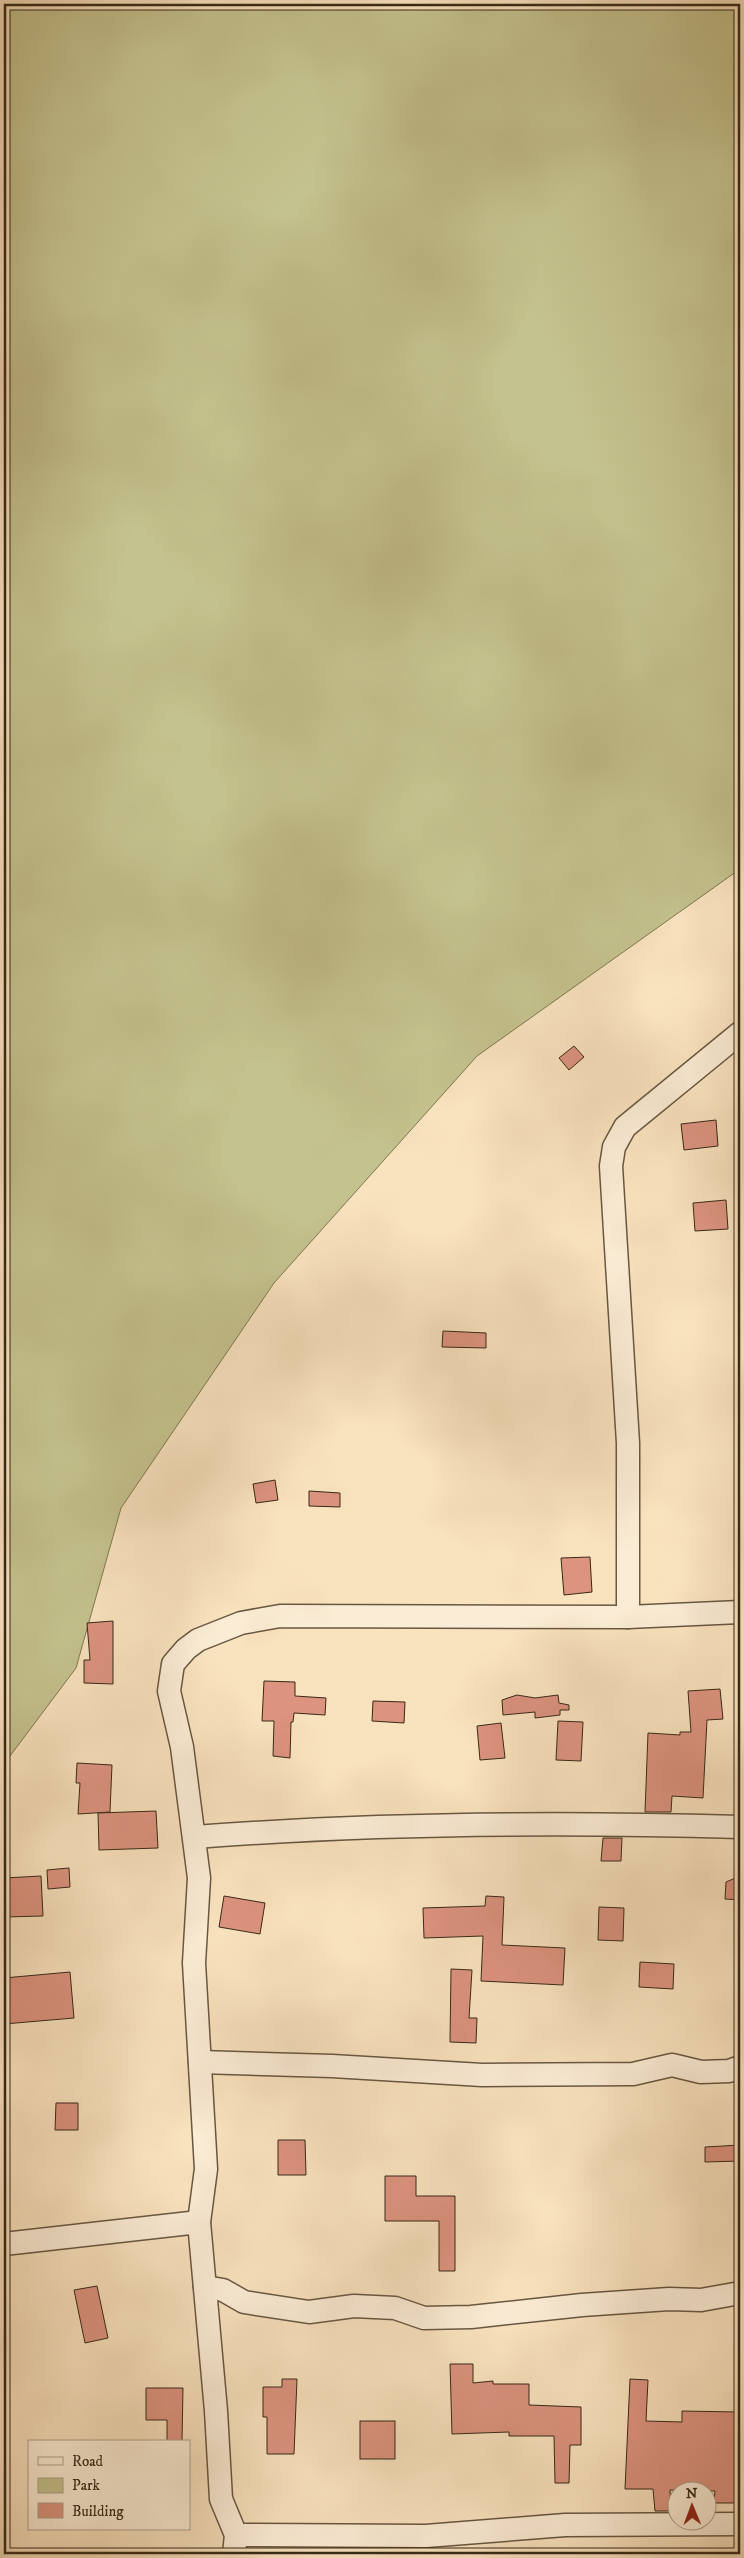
<svg xmlns="http://www.w3.org/2000/svg" width="744" height="2558" font-family="'IM FELL DW Pica',serif">
	<rect width="100%" height="100%" fill="#f9e2be"/>
	<filter id="stains"><feTurbulence type="fractalNoise" baseFrequency=".004" numOctaves="4"/><feColorMatrix values="0 0 0 0 .2 0 0 0 0 .09 0 0 0 0 .02 0 0 0 .5 -.17"/></filter>
	<radialGradient id="worn" r=".72"><stop offset=".6" stop-color="#630" stop-opacity="0"/><stop offset="1" stop-color="#630" stop-opacity=".3"/></radialGradient>
	<!-- green -->
	<path fill="#c4c28e" stroke="#7e7653" d="M4,4H740V869L477,1056L274,1283L121,1508L76,1668L4,1764Z"/>
	<!-- building -->
	<g fill="#dc937f" stroke="#372918">
		<path d="M574,1046L584,1057L569,1070L559,1058Z"/>
		<path d="M716,1120L718,1146L684,1150L681,1124Z"/>
		<path d="M726,1200L728,1229L695,1231L693,1203Z"/>
		<path d="M443,1331L486,1333V1348L442,1347Z"/>
		<path d="M275,1480L278,1500L256,1503L253,1484Z"/>
		<path d="M309,1491L340,1493V1507L309,1506Z"/>
		<path d="M590,1557L592,1592L564,1595L561,1558Z"/>
		<path d="M113,1621V1684L84,1683V1660H90L87,1623Z"/>
		<path d="M264,1681L295,1682V1696L326,1698L325,1715L294,1713L293,1722H291L290,1758L273,1756L274,1721H262Z"/>
		<path d="M720,1689L723,1719L707,1720L703,1798L672,1796L671,1812H645L648,1733L680,1735V1732H691L688,1691Z"/>
		<path d="M517,1695L535,1698L558,1695L559,1703L569,1705V1710H560V1715L535,1718V1712L503,1715L502,1700Z"/>
		<path d="M373,1701L405,1702L404,1723L372,1721Z"/>
		<path d="M558,1721L583,1722L581,1761L556,1760Z"/>
		<path d="M501,1723L505,1758L480,1760L477,1726Z"/>
		<path d="M77,1763L112,1765L110,1812L78,1814L80,1783H76Z"/>
		<path d="M156,1811L158,1848L99,1850L98,1813Z"/>
		<path d="M603,1838H622L621,1861H601Z"/>
		<path d="M69,1868L70,1887L48,1889L47,1870Z"/>
		<path d="M41,1876L43,1916L4,1917V1878Z"/>
		<path d="M740,1876V1900L725,1899L726,1882Z"/>
		<path d="M224,1896L265,1903L260,1934L219,1927Z"/>
		<path d="M486,1896L504,1897L502,1945L565,1948L563,1985L481,1981L483,1936L424,1938L423,1908L485,1906Z"/>
		<path d="M599,1907L624,1908L623,1941L598,1940Z"/>
		<path d="M640,1962L674,1964L673,1989L639,1987Z"/>
		<path d="M451,1969L472,1970L469,2018H477L476,2043L450,2042Z"/>
		<path d="M70,1972L74,2018L4,2024V1978Z"/>
		<path d="M56,2103H78V2130H55Z"/>
		<path d="M278,2140H305L306,2175H278Z"/>
		<path d="M740,2145V2161L705,2162V2147Z"/>
		<path d="M385,2176H416V2196H455V2271H439V2221H385Z"/>
		<path d="M97,2286L108,2338L85,2343L74,2290Z"/>
		<path d="M450,2364H473V2383L493,2381V2384H529V2405L581,2407V2445H570L569,2483H555L554,2436H509V2432L452,2434Z"/>
		<path d="M282,2379H297L294,2454H267V2417H263V2387H282Z"/>
		<path d="M630,2379L648,2380L646,2421L682,2422V2411L737,2412L736,2454H740V2495H735V2503H714L715,2491L670,2490L671,2511H655L653,2489H625Z"/>
		<path d="M146,2388H183L182,2442H167V2420H146Z"/>
		<rect x="360" y="2421" width="35" height="38"/>
	</g>
	<g fill="none" stroke-linecap="round" stroke-linejoin="round">
		<!-- minor casing -->
		<g stroke="#685742" stroke-width="25">
			<g id="minor">
				<path d="M628,1617V1443L611,1166L614,1147L625,1127L740,1033"/>
				<path d="M195,1837C376,1823 559,1822 740,1827"/>
				<path d="M200,2062L332,2066L482,2075L633,2074L672,2065L701,2072L729,2071L740,2067"/>
				<path d="M4,2244L199,2222"/>
				<path d="M205,2287L223,2290L244,2302L309,2312L354,2306L395,2308L424,2318L471,2317L582,2305L669,2299L701,2300L740,2293"/>
				<path d="M236,2535L426,2536L565,2525L740,2524"/>
				<path d="M234,2554L236,2535L221,2499L216,2411L199,2222L206,2169L194,1963L199,1878L182,1747L169,1691L173,1664L186,1649L198,1640L241,1623L280,1616L628,1617L740,1612"/>
			</g>
		</g>
		<!-- minor -->
		<use href="#minor" stroke="#fbecd5" stroke-width="22"/>
	</g>
	<!-- margin -->
	<rect width="744" height="2558" fill="none" stroke="#f9e2be" stroke-width="20"/>
	<rect x="5" y="5" width="734" height="2548" fill="none" stroke="#372918" stroke-width="2.5"/>
	<rect x="10" y="10" width="724" height="2538" fill="none" stroke="#372918"/>
	<!-- legend -->
	<rect x="28" y="2440" width="162" height="90" fill="#fbecd5" stroke="#ad9e89"/>
	<rect x="38" y="2457" width="25" height="8" fill="#fbecd5" stroke="#ad9e89"/>
	<text x="72" y="2466" font-size="15" fill="#372918">Road</text>
	<rect x="38" y="2478" width="25" height="15" fill="#c4c28e" stroke="#ad9e89"/>
	<text x="72" y="2490" font-size="15" fill="#372918">Park</text>
	<rect x="38" y="2503" width="25" height="15" fill="#dc937f" stroke="#ad9e89"/>
	<text x="72" y="2516" font-size="15" fill="#372918">Building</text>
	<!-- north arrow -->
	<g transform="translate(692 2506) rotate(359)"><circle r="24" fill="#fbecd5" stroke="#ad9e89"/>
	<path d="M0-4L9 19L0 12L-9 19Z" fill="#8f2418"/>
	<text y="-8" font-size="14" font-weight="bold" text-anchor="middle" fill="#372918">N</text>
	</g>
	<rect width="100%" height="100%" filter="url(#stains)"/>
	<rect width="100%" height="100%" fill="url(#worn)"/>
</svg>
